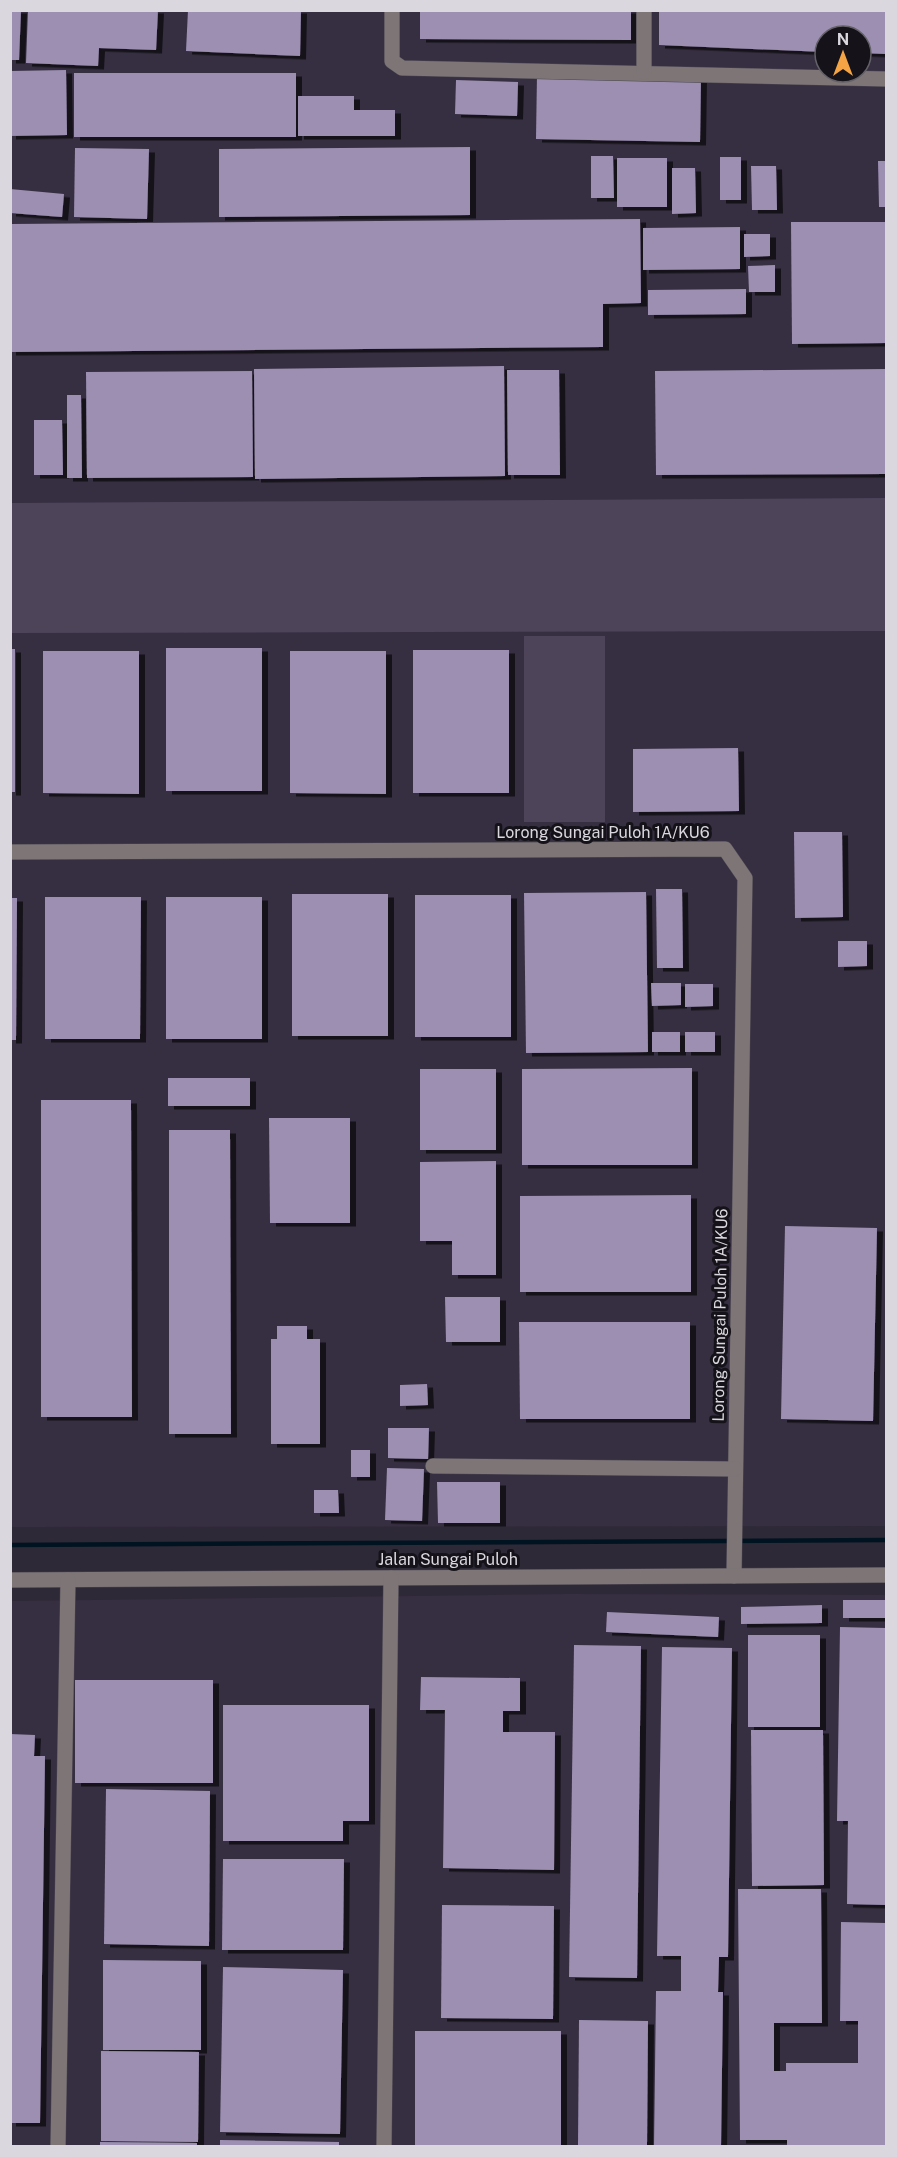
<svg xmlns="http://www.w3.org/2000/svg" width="897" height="2157" font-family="'Public Sans',sans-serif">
	<defs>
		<filter id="shadow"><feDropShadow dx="6" dy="3.5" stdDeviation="0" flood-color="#0009"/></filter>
	</defs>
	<rect width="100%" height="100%" fill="#2e2936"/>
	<!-- built -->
	<g fill="#362e41" fill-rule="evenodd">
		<path d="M10,11H886V1526L11,1527ZM825,36H861V72H825Z"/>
		<path d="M568,1594L886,1595V2146H11L10,1601Z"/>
	</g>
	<!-- green -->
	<g fill="#4d445a">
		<path d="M886,498V631L11,633V503Z"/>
		<rect x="524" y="636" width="81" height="186"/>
	</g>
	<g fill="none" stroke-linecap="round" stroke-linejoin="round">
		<!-- stream -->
		<path stroke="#001320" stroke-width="4.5" d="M10,1545L886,1540"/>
	</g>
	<!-- building -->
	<g fill="#9c8fb1" filter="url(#shadow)">
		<path d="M10,10H21L19,60H10Z"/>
		<path d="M28,10H158L156,50L99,48L98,66L26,63Z"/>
		<path d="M188,10H301L300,56L186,51Z"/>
		<path d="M420,10H631V40L420,39Z"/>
		<path d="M659,10H886V54L861,53V36H825V52L659,45Z"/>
		<path d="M66,70L67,135L10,136V71Z"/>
		<rect x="74" y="73" width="222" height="64"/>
		<path d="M537,74L701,77L700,142L536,139Z"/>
		<path d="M456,80L518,82L517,116L455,114Z"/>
		<path d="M298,96H354V110H395V136H298Z"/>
		<path d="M470,147V215L219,217V149Z"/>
		<path d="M75,148L149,149L147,219L74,217Z"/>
		<path d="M591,156H613L614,198H591Z"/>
		<rect x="720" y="157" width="21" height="43"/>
		<rect x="617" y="158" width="50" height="49"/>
		<path d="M878,161H886V207H879Z"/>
		<path d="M751,166H776L777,210H752Z"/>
		<path d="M672,168H695L696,213L672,214Z"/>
		<path d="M10,189L64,194L62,217L10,213Z"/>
		<path d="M640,219L641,303L603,304V347L10,352V224Z"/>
		<path d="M791,222H886V343L792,344Z"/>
		<path d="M740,227V269L643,270V228Z"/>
		<path d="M744,234H770V256L744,257Z"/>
		<path d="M775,265V292H749L748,266Z"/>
		<path d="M746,289V314L648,315V290Z"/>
		<path d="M504,366L505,476L255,479L254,369Z"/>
		<path d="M886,369V474L656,475L655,371Z"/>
		<path d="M507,370H559L560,475H508Z"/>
		<path d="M252,371L253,477L87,478L86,372Z"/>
		<path d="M67,395H81L82,478H67Z"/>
		<path d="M34,420H62L63,475H34Z"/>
		<rect x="166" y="648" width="96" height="143"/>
		<rect x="10" y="649" width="5" height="143"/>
		<rect x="413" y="650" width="96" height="143"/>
		<path d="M43,651H139V794L43,793Z"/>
		<path d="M290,651H386V794L290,793Z"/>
		<path d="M738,748L739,811L633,812V749Z"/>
		<path d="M794,832H842L843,917L795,918Z"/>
		<path d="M656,889H682L683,968H657Z"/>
		<path d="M646,892L648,1052L526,1053L524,893Z"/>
		<rect x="292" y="894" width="96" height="142"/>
		<rect x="415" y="895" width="96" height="142"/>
		<path d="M45,897H141L140,1039H45Z"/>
		<rect x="166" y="897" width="96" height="142"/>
		<path d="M10,898H17L16,1040H10Z"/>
		<path d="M838,941H867V966L838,967Z"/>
		<path d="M651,983H681V1005L652,1006Z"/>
		<path d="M685,984H713V1006L685,1007Z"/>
		<rect x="652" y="1032" width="28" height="20"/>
		<rect x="685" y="1032" width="30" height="20"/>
		<path d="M692,1068V1165H522V1069Z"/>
		<rect x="420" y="1069" width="76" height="81"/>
		<rect x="168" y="1078" width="82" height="28"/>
		<path d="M41,1100H131L132,1417H41Z"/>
		<path d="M269,1118H350V1223H270Z"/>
		<path d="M169,1130H230L231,1434H169Z"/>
		<path d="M496,1161V1275H452V1241H420V1162Z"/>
		<path d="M691,1195V1292H520V1196Z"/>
		<path d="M785,1226L877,1228L873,1421L781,1419Z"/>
		<path d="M445,1297H500V1342H446Z"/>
		<path d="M519,1322H690V1419H520Z"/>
		<path d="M277,1326H307V1339H320V1444H271V1339H277Z"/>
		<path d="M427,1384L428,1405L400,1406V1385Z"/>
		<path d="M388,1428H429L428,1459L388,1458Z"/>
		<rect x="351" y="1450" width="19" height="27"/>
		<path d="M387,1468L424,1469L422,1521L385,1520Z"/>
		<path d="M437,1482H500V1523H438Z"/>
		<path d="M314,1490H338L339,1513H314Z"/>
		<rect x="843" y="1600" width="43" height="18"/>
		<path d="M822,1605V1623L741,1624V1607Z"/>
		<path d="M607,1612L719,1617L718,1637L606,1632Z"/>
		<path d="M840,1627L886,1628V1905L847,1904L848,1821H837Z"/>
		<rect x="748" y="1635" width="72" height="92"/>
		<path d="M574,1645L641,1646L637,1978L569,1977Z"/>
		<path d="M662,1647L732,1648L728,1957H719L718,1992H723L721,2146H654L656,1991H681V1956H657Z"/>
		<path d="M421,1677L520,1678V1711H503V1732H555L554,1870L443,1868L445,1710H420Z"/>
		<rect x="75" y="1680" width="138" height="103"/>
		<path d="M223,1705H369V1821H343V1841H223Z"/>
		<path d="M751,1730H823L824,1885L752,1886Z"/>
		<path d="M10,1734L35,1735L34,1756H45L40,2123H10Z"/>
		<path d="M106,1789L210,1791L209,1946L104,1944Z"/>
		<path d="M223,1859H344L343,1950H222Z"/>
		<path d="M738,1889H821L822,2023H774V2071H786V2063H858V2021H840L841,1922L886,1923V2146H787V2140H740Z"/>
		<path d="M442,1905L554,1906L553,2019L441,2018Z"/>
		<path d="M103,1960L201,1961V2050H103Z"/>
		<path d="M223,1967L343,1970L340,2134L220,2132Z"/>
		<path d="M579,2020L648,2021L647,2146H578Z"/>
		<rect x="415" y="2031" width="146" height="115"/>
		<path d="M101,2051L199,2052L198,2142L101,2141Z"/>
		<path d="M220,2140L339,2142V2146H220Z"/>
		<path d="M100,2142L197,2143V2146H100Z"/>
	</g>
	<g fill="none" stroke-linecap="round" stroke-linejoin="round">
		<!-- minor casing -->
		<g stroke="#4a4551" stroke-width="16">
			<g id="minor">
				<path d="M392,10V61L402,68L886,79"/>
				<path d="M644,10V72"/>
				<path d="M10,852L725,849L745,878L734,1576"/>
				<path d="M433,1466L735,1469"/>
				<path d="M10,1580L886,1575"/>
				<path d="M58,2146L68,1580"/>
				<path d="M384,2146L391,1578"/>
			</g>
		</g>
		<!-- minor -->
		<use href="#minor" stroke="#7d7576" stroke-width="15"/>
	</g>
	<g text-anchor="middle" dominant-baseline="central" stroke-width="6" stroke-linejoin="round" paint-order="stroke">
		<!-- street labels -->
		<g font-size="16" fill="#dad7df" stroke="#151319">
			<text x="603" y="832">Lorong Sungai Puloh 1A/KU6</text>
			<text transform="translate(720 1315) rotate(-89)">Lorong Sungai Puloh 1A/KU6</text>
			<text x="448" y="1559">Jalan Sungai Puloh</text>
		</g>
	</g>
	<!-- border -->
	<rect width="897" height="2157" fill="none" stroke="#dad7df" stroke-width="24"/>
	<!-- north arrow -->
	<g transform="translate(843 54)"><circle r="28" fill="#151319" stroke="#646168" stroke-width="1.5"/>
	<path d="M0-4.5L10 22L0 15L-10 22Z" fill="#f4a444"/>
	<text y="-9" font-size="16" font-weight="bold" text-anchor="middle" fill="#dad7df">N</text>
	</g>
</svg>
